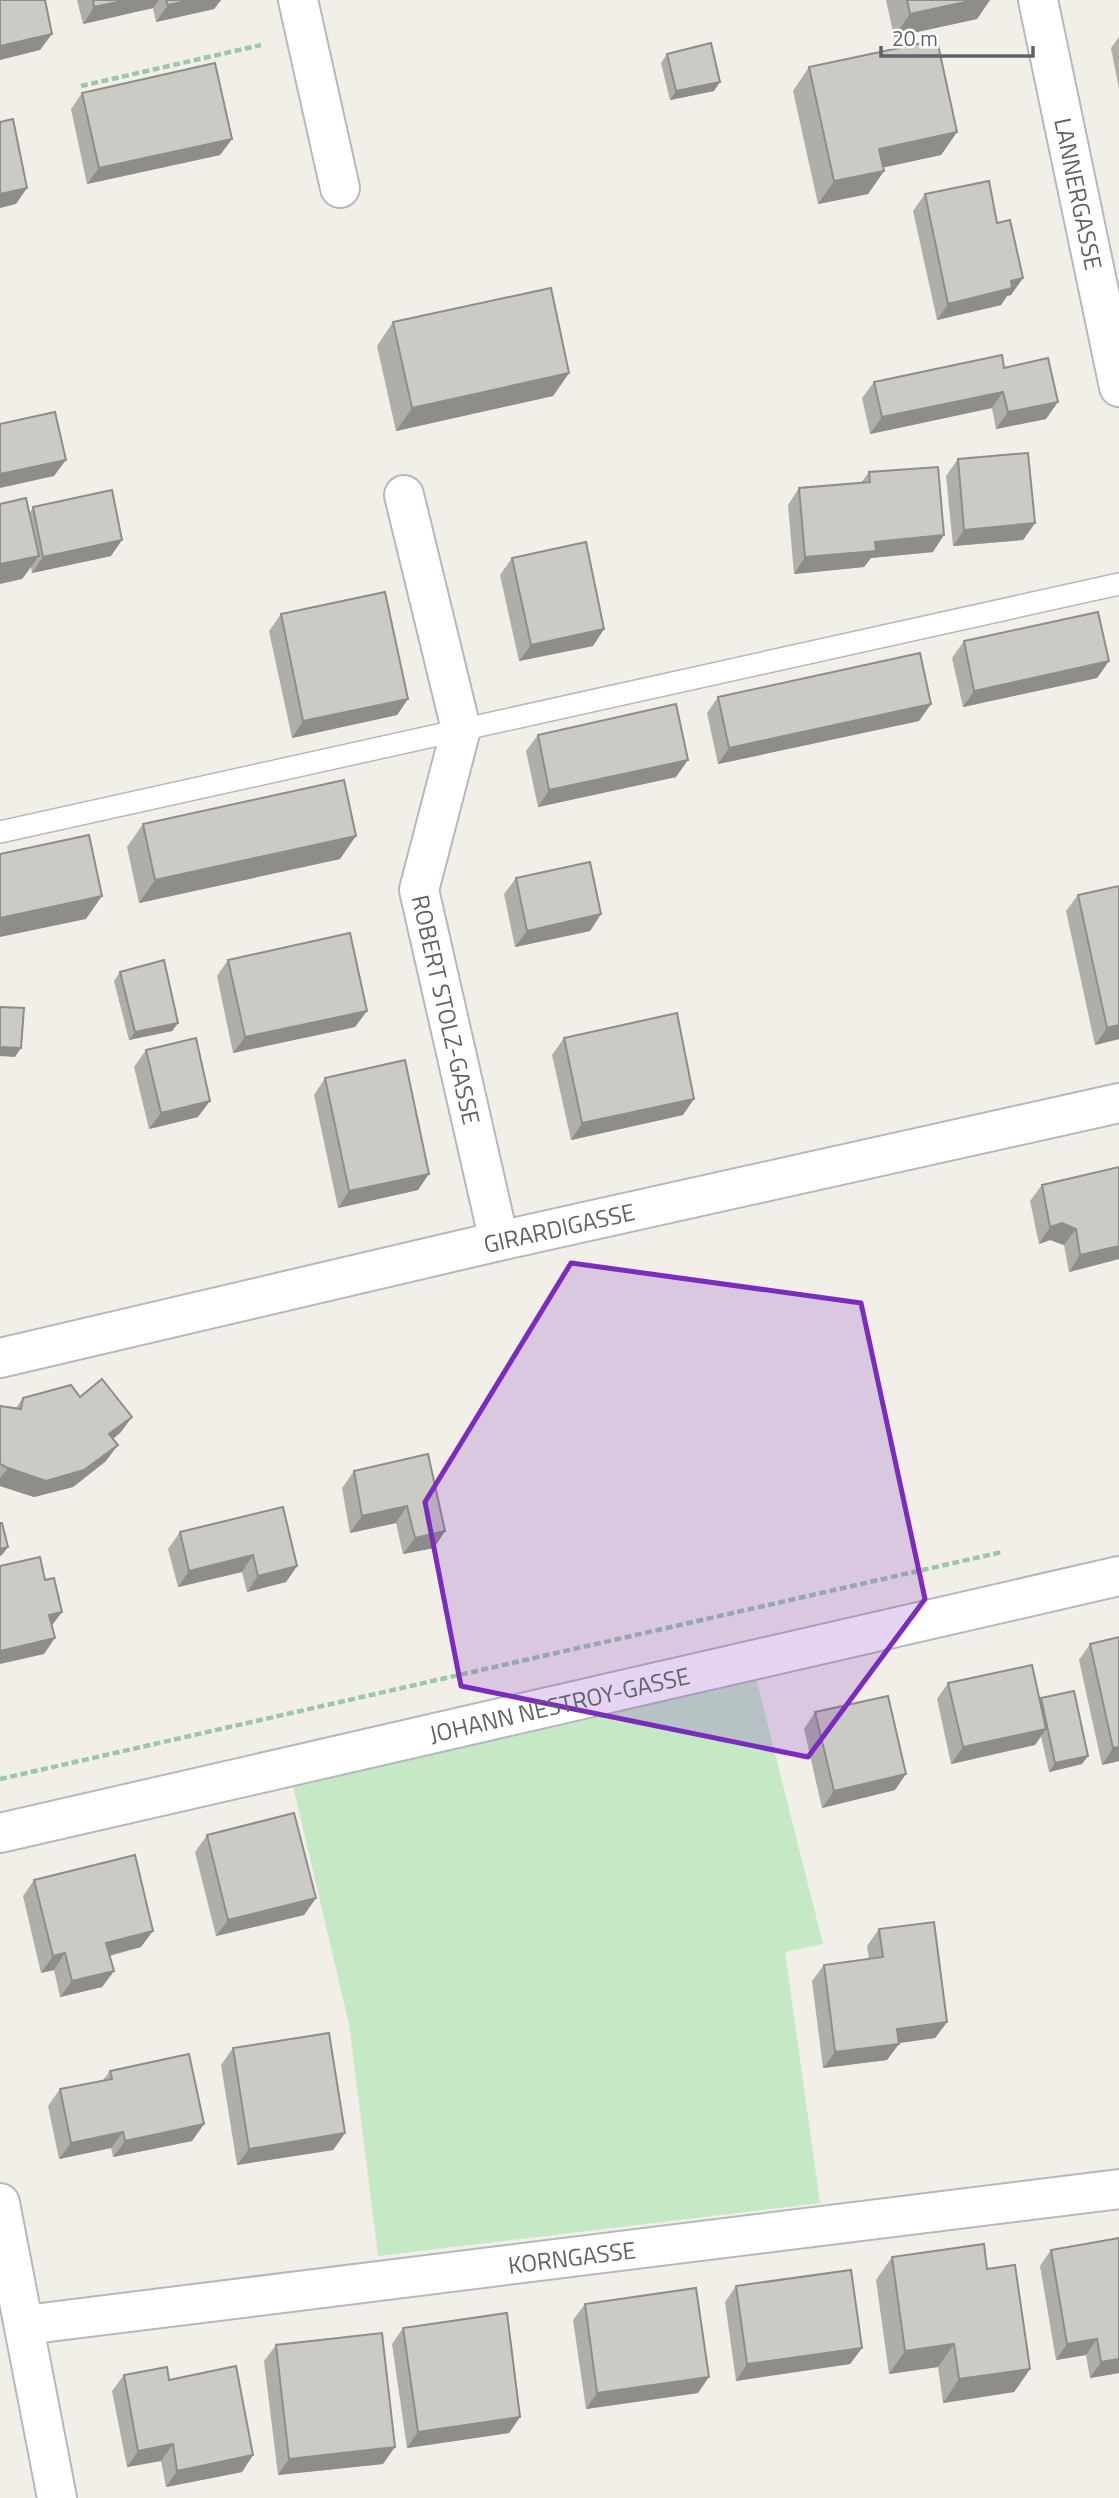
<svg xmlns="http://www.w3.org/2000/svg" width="1119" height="2498" font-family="'Titillium Web',sans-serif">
	<rect width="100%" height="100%" fill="#f1efe8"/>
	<!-- green -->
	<path fill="#c5e8c5" d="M756,1678L823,1944L785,1952L820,2203L378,2256L349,2024L293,1786Z"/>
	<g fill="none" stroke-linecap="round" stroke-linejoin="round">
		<!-- service casing -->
		<g stroke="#b5b8bc" stroke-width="24">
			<path id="service" d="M0,832L1119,584"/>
		</g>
		<!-- minor casing -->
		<g stroke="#b5b8bc" stroke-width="42">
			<g id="minor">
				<path d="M298,0L340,188"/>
				<path id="s1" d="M1038,0L1119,387"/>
				<path id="s2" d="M404,495L461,729L419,890L499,1241"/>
				<path id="s3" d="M0,1358L499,1241L1119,1103"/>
				<path id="s4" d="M0,1833L1119,1576"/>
				<path d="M0,2203L57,2498"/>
				<path id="s5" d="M25,2325L1119,2189"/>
			</g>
		</g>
		<!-- path -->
		<g stroke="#9cc7a9" stroke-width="4.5" stroke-dasharray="7 3.5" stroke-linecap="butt">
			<path d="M81,86L261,45"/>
			<path d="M0,1779L1002,1552"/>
		</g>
		<!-- service -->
		<use href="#service" stroke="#fff" stroke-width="21"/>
		<!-- minor -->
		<use href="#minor" stroke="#fff" stroke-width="38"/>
	</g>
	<!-- wall -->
	<g fill="#afaea9">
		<path d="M77,0H221L214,9L156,22L153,8L83,24Z"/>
		<path d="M886,0H990L977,19L894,37Z"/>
		<path d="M1119,37V89L1111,48Z"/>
		<path d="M667,54L714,91L670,100L661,63Z"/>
		<path d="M809,67L957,132L941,155L883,167L884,171L868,194L818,204L793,91Z"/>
		<path d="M82,93L232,139L220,155L87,184L71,109Z"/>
		<path d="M925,194L997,223L1023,278L1011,295L1007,296L1001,305L937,320L913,211Z"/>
		<path d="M393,322L569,373L553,396L396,431L377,346Z"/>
		<path d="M1004,368L1046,419L996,429L992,408L870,434L862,398L874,382Z"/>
		<path d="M958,459L1035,523L1023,540L953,546L946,476Z"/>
		<path d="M869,472L933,552L871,558L864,567L794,574L788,505L799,488L861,483Z"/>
		<path d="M33,507L111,556L32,573L31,567L22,579L30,513Z"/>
		<path d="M512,558L604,629L593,646L519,661L500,575Z"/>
		<path d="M281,614L408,699L397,715L292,738L269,631Z"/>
		<path d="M964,641L1109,661L1097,678L963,707L952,658Z"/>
		<path d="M718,697L931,704L919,721L718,764L707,713Z"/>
		<path d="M538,735L676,777L538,807L526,751Z"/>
		<path d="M143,824L340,859L139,903L127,847Z"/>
		<path d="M516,878L601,914L590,931L515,947L504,894Z"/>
		<path d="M1119,886V1039L1095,1045L1066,911L1078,895Z"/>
		<path d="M228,960L355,1027L233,1053L217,976Z"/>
		<path d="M120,972L178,1023L172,1031L129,1040L114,981Z"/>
		<path d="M564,1038L683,1115L571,1140L552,1055Z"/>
		<path d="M146,1050L198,1117L149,1129L134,1067Z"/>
		<path d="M325,1078L418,1190L338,1208L314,1095Z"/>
		<path d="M1119,1167V1259L1069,1272L1064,1245L1050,1240L1039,1244L1030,1201L1042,1185Z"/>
		<path d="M23,1398L132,1417L120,1433L113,1439L106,1461L73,1487L34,1497L0,1486V1406L16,1408Z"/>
		<path d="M354,1471L445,1531L434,1548L403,1554L396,1523L350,1533L342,1488Z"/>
		<path d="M180,1532L297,1566L286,1582L247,1592L242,1572L178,1587L168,1549Z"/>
		<path d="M1119,1637V1761L1102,1765L1079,1660L1090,1644Z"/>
		<path d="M948,1683L1040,1700L1041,1698L1088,1756L1082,1764L1049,1772L1041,1736L1035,1745L951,1764L937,1699Z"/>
		<path d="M815,1712L895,1790L822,1808L804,1729Z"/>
		<path d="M207,1835L316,1898L304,1915L216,1936L195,1852Z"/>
		<path d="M34,1880L141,1947L110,1956L114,1971L102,1987L60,1997L54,1970L41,1973L23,1896Z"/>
		<path d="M879,1929L947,2022L935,2038L898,2043L887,2060L823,2068L812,1981L824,1965L869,1959L867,1946Z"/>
		<path d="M233,2048L345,2133L333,2150L237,2165L221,2065Z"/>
		<path d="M110,2071L204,2124L192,2141L113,2157L111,2148L59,2159L48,2106L60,2089L103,2080Z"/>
		<path d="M1119,2238V2373L1090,2378L1086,2355L1056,2360L1040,2266L1051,2250Z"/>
		<path d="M892,2257L987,2269L1030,2369L1014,2392L943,2403L938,2367L889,2374L876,2280Z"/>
		<path d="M736,2286L862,2348L850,2364L736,2381L725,2302Z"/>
		<path d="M585,2304L698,2393L586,2409L573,2320Z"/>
		<path d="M403,2328L520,2417L509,2433L407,2448L392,2344Z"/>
		<path d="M276,2345L383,2464L278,2475L264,2361Z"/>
		<path d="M124,2375L169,2380L253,2455L242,2472L166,2487L161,2461L127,2467L112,2391Z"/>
	</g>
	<!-- shaded-wall -->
	<g fill="#8f8d8a">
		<path d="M127,0H159L153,8L83,24L94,7Z"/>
		<path d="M191,0H221L214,9L156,22L168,5Z"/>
		<path d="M974,0H990L977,19L894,37L910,14Z"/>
		<path d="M52,34L40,50L0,60V46Z"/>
		<path d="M720,82L714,91L670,100L676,91Z"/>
		<path d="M957,132L941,155L863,172L879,149Z"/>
		<path d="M232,139L220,155L87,184L99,168Z"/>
		<path d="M884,171L868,194L818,204L834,181Z"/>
		<path d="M27,188L16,204L0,208V194Z"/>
		<path d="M1023,278L1011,295L1007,296L1001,305L937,320L948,304L1011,281Z"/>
		<path d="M569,373L553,396L396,431L412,408Z"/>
		<path d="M1003,392L992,408L870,434L882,417Z"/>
		<path d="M1058,402L1046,419L996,429L1008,412Z"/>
		<path d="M66,460L54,476L0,488V474Z"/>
		<path d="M1035,523L1023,540L953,546L964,530Z"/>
		<path d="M944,535L933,552L871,558L864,567L794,574L805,557L875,542Z"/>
		<path d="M122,540L111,556L32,573L43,557Z"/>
		<path d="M39,556L22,579L0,584V564Z"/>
		<path d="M604,629L593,646L519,661L531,645Z"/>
		<path d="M1109,661L1097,678L963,707L974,691Z"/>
		<path d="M408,699L397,715L292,738L303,721Z"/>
		<path d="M931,704L919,721L718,764L729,748Z"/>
		<path d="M688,760L676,777L538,807L549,790Z"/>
		<path d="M356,836L340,859L139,903L155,880Z"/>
		<path d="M102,896L86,919L0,937V918Z"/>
		<path d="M601,914L590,931L515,947L527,931Z"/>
		<path d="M367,1011L355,1027L233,1053L245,1037Z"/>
		<path d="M178,1023L172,1031L129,1040L135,1032Z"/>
		<path d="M1119,1025V1039L1095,1045L1107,1028Z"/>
		<path d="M0,1047L21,1048L15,1057L0,1056Z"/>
		<path d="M694,1099L683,1115L571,1140L582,1123Z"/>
		<path d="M210,1101L198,1117L149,1129L161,1113Z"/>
		<path d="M429,1174L418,1190L338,1208L349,1191Z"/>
		<path d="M1062,1223L1076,1229L1064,1245L1050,1240L1039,1244L1050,1227Z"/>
		<path d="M1119,1246V1259L1069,1272L1080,1255Z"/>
		<path d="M132,1417L120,1433L98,1450L109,1434Z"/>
		<path d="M118,1445L106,1461L73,1487L34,1497L0,1486V1478L8,1468Z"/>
		<path d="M407,1506L396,1523L350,1533L362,1516Z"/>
		<path d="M445,1531L434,1548L403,1554L415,1538Z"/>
		<path d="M8,1547L2,1555L0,1556V1549Z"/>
		<path d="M253,1555L242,1572L178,1587L189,1571Z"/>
		<path d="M297,1566L286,1582L247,1592L258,1576Z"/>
		<path d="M62,1612L50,1628L49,1615Z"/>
		<path d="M55,1638L44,1654L0,1664V1651Z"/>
		<path d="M1046,1729L1035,1745L951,1764L963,1747Z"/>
		<path d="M1119,1747V1761L1102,1765L1113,1748Z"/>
		<path d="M1088,1756L1082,1764L1049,1772L1055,1763Z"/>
		<path d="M906,1774L895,1790L822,1808L834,1791Z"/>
		<path d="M316,1898L304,1915L216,1936L228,1920Z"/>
		<path d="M153,1931L141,1947L95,1959L106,1943Z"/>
		<path d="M65,1953L54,1970L41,1973L53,1956Z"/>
		<path d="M114,1971L102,1987L60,1997L72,1981Z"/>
		<path d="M947,2022L935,2038L885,2045L897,2029Z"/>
		<path d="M899,2044L887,2060L823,2068L835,2052Z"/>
		<path d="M204,2124L192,2141L113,2157L125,2141Z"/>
		<path d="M123,2132L111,2148L59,2159L71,2143Z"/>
		<path d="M345,2133L333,2150L237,2165L249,2149Z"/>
		<path d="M1097,2339L1086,2355L1056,2360L1067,2344Z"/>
		<path d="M954,2344L938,2367L889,2374L905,2351Z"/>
		<path d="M862,2348L850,2364L736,2381L747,2364Z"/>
		<path d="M1119,2359V2373L1090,2378L1101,2362Z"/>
		<path d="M1030,2369L1014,2392L943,2403L959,2379Z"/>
		<path d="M709,2377L698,2393L586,2409L597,2393Z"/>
		<path d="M520,2417L509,2433L407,2448L418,2432Z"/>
		<path d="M173,2444L161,2461L127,2467L138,2451Z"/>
		<path d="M395,2447L383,2464L278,2475L289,2459Z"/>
		<path d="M253,2455L242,2472L166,2487L177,2471Z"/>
	</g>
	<!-- building -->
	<g fill="#cccac5" stroke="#8f8d8a" stroke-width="2">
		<path d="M0,0H45L52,34L0,46Z"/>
		<path d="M93,0H127L94,7Z"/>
		<path d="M166,0H191L168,5Z"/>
		<path d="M907,0H974L910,14Z"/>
		<path d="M937,40L957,132L879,149L884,171L834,181L809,67Z"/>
		<path d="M711,43L720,82L676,91L667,54Z"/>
		<path d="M215,63L232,139L99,168L82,93Z"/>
		<path d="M13,119L27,188L0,194V122Z"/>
		<path d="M989,181L997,223L1010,220L1023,278L1011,281L1012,288L948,304L925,194Z"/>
		<path d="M551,288L569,373L412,408L393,322Z"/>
		<path d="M1002,355L1004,368L1048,358L1058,402L1008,412L1003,392L882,417L874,382Z"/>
		<path d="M55,412L66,460L0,474V424Z"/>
		<path d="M1028,453L1035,523L964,530L958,459Z"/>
		<path d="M938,467L944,535L875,542L876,551L805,557L799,488L870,482L869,472Z"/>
		<path d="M112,490L122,540L43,557L33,507Z"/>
		<path d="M26,498L39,556L0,564V504Z"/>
		<path d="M586,542L604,629L531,645L512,558Z"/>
		<path d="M385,592L408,699L303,721L281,614Z"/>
		<path d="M1098,612L1109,661L974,691L964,641Z"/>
		<path d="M920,653L931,704L729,748L718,697Z"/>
		<path d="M676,704L688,760L549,790L538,735Z"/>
		<path d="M344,780L356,836L155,880L143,824Z"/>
		<path d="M89,835L102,896L0,918V854Z"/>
		<path d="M590,862L601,914L527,931L516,878Z"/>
		<path d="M1119,886V1025L1107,1028L1078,895Z"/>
		<path d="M350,933L367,1011L245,1037L228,960Z"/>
		<path d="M164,960L178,1023L135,1032L120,972Z"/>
		<path d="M0,1007L24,1008L21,1048L0,1047Z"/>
		<path d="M677,1013L694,1099L582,1123L564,1038Z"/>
		<path d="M196,1038L210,1101L161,1113L146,1050Z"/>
		<path d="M405,1060L429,1174L349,1191L325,1078Z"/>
		<path d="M1119,1167V1246L1080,1255L1076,1229L1062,1223L1050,1227L1042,1185Z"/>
		<path d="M102,1379L132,1417L109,1434L118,1445L84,1470L46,1481L8,1468L0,1464V1406L21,1409L23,1398L71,1385L80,1397Z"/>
		<path d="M428,1454L445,1531L415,1538L407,1506L362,1516L354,1471Z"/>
		<path d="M283,1507L297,1566L258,1576L253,1555L189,1571L180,1532Z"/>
		<path d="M0,1523H2L8,1547L0,1549Z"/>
		<path d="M40,1557L45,1580L54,1578L62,1612L49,1615L55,1638L0,1651V1566Z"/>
		<path d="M1119,1637V1747L1113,1748L1090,1644Z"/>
		<path d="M1032,1665L1046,1729L963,1747L948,1683Z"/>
		<path d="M1074,1691L1088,1756L1055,1763L1041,1698Z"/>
		<path d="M888,1696L906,1774L834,1791L815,1712Z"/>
		<path d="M294,1813L316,1898L228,1920L207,1835Z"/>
		<path d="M135,1855L153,1931L106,1943L114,1971L72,1981L65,1953L53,1956L34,1880Z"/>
		<path d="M934,1922L947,2022L897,2029L899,2044L835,2052L824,1965L883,1957L879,1929Z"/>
		<path d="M329,2033L345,2133L249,2149L233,2048Z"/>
		<path d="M189,2054L204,2124L125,2141L123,2132L71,2143L60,2089L112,2079L110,2071Z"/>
		<path d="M1119,2238V2359L1101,2362L1097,2339L1067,2344L1051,2250Z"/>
		<path d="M984,2244L987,2269L1015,2265L1030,2369L959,2379L954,2344L905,2351L892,2257Z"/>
		<path d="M851,2270L862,2348L747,2364L736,2286Z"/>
		<path d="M696,2288L709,2377L597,2393L585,2304Z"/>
		<path d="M507,2313L520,2417L418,2432L403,2328Z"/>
		<path d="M382,2333L395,2447L289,2459L276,2345Z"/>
		<path d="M236,2366L253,2455L177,2471L173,2444L138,2451L124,2375L167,2367L169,2380Z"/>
	</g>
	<!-- marked area -->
	<path fill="#7b2cbf" fill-opacity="0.2" stroke="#7b2cbf" stroke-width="5" stroke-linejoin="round" d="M571,1263L861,1303L925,1599L808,1757L461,1686L425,1502Z"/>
	<g text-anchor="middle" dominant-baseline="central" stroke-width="6" stroke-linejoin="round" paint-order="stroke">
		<!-- street labels -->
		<g font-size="24" fill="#5f6368" stroke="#fff">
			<text stroke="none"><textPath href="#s1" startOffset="198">LANNERGASSE</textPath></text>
			<text stroke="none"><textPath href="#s2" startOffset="530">ROBERT STOLZ-GASSE</textPath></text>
			<text stroke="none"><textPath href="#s3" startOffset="574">GIRARDIGASSE</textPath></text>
			<text stroke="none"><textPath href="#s4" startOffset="574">JOHANN NESTROY-GASSE</textPath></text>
			<text stroke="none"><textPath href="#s5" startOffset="551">KORNGASSE</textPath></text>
		</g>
	</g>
	<!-- scale -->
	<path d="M881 46v10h152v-10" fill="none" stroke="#5f6368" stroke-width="3.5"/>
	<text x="892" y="46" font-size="21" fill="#5f6368" stroke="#ffffff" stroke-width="5" paint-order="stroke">20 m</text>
</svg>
